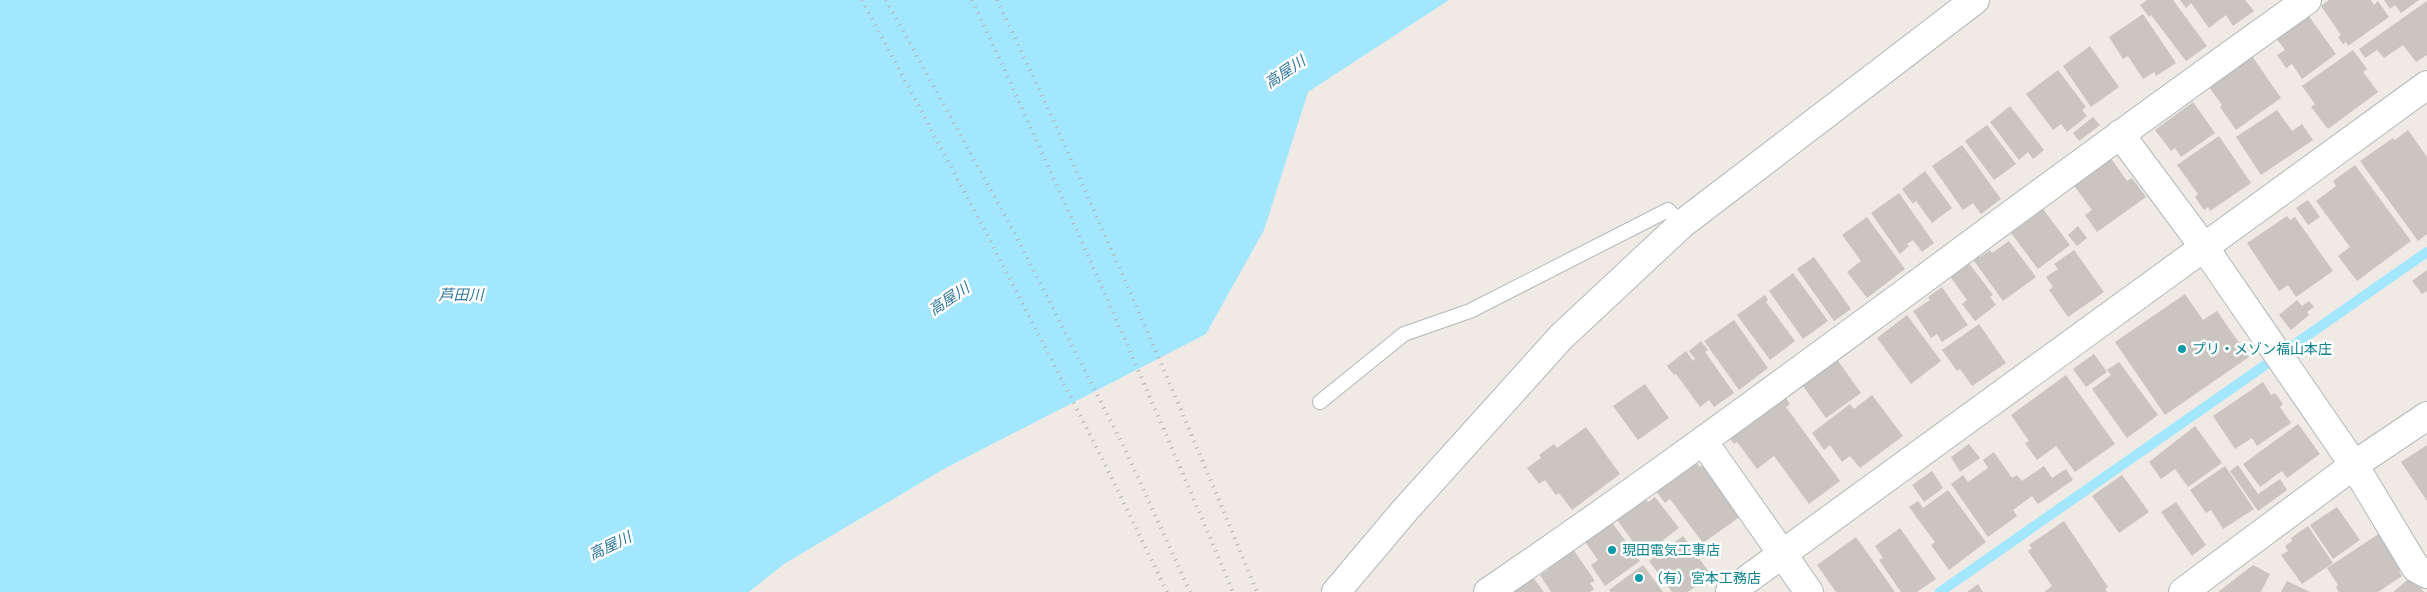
<svg xmlns="http://www.w3.org/2000/svg" width="2427" height="592" font-family="'Fira Sans','Noto Sans JP',sans-serif">
	<rect width="100%" height="100%" fill="#efeae3"/>
	<!-- water -->
	<path fill="#a3e7ff" d="M0,0H1449L1308,92L1264,230L1206,334L942,470L784,564L749,592H0Z"/>
	<g fill="none" stroke-linecap="round" stroke-linejoin="round">
		<!-- stream -->
		<path stroke="#a3e7ff" stroke-width="10" d="M1940,592L2427,252"/>
	</g>
	<!-- building -->
	<g fill="#cac5c0">
		<path d="M2147,0H2173L2207,46L2186,61L2151,15L2149,17L2140,5Z"/>
		<path d="M2180,0H2245L2254,11L2233,26L2226,15L2209,28L2191,3L2186,8Z"/>
		<path d="M2329,0H2371L2374,5L2378,1L2389,17L2348,46L2346,42L2343,44L2338,37L2341,35L2321,6Z"/>
		<path d="M2384,0H2419L2401,13L2395,5L2390,9Z"/>
		<path d="M2427,1V55L2416,62L2403,45L2384,58L2377,50L2365,58L2359,49Z"/>
		<path d="M2143,14L2176,63L2156,76L2154,72L2143,79L2128,56L2123,59L2109,37Z"/>
		<path d="M2308,15L2336,54L2302,79L2292,64L2286,68L2277,55L2285,50L2276,38Z"/>
		<path d="M2090,46L2119,87L2091,107L2063,66Z"/>
		<path d="M2353,50L2367,69L2363,72L2378,92L2328,129L2311,107L2315,104L2302,86Z"/>
		<path d="M2252,56L2281,98L2236,130L2220,107L2222,105L2209,87Z"/>
		<path d="M2058,70L2086,107L2082,110L2087,116L2067,132L2061,124L2053,130L2026,94Z"/>
		<path d="M2193,102L2215,133L2181,157L2175,148L2171,151L2155,130Z"/>
		<path d="M2010,106L2044,150L2033,159L2028,152L2019,160L1990,122Z"/>
		<path d="M2277,110L2292,131L2302,124L2313,140L2261,175L2236,137Z"/>
		<path d="M2093,117L2100,125L2079,141L2073,133Z"/>
		<path d="M1987,125L2016,164L1994,180L1965,141Z"/>
		<path d="M2408,130L2427,157V234L2418,241L2360,161L2393,138L2395,140Z"/>
		<path d="M2219,136L2251,183L2210,211L2208,207L2204,210L2195,197L2198,194L2177,165Z"/>
		<path d="M1962,145L2001,199L1981,214L1973,203L1963,210L1932,166Z"/>
		<path d="M2110,157L2127,181L2132,178L2146,197L2097,232L2085,215L2092,210L2073,184Z"/>
		<path d="M2355,165L2411,241L2357,281L2338,256L2350,247L2316,201L2336,186L2333,181Z"/>
		<path d="M1925,171L1952,208L1932,223L1916,201L1913,204L1902,189Z"/>
		<path d="M1899,193L1934,243L1922,252L1913,240L1907,244L1909,246L1900,254L1871,213Z"/>
		<path d="M2308,200L2320,217L2308,225L2296,208Z"/>
		<path d="M2043,209L2070,245L2038,269L2011,233Z"/>
		<path d="M2287,216L2290,220L2295,217L2333,271L2296,297L2288,285L2279,291L2247,243Z"/>
		<path d="M1867,217L1905,269L1867,298L1847,272L1861,261L1842,235Z"/>
		<path d="M2078,226L2087,238L2077,246L2068,235Z"/>
		<path d="M2009,241L2036,277L2003,301L1972,258L1978,254L1980,257L1990,250L1992,253Z"/>
		<path d="M2074,250L2104,292L2068,317L2049,290L2053,287L2046,277L2058,269L2054,264Z"/>
		<path d="M1814,257L1851,309L1834,321L1797,269Z"/>
		<path d="M1968,262L1993,295L1990,297L1996,305L1975,321L1962,304L1967,300L1949,275Z"/>
		<path d="M2427,270V291L2422,294L2412,281Z"/>
		<path d="M1793,273L1828,321L1803,339L1769,291Z"/>
		<path d="M1942,287L1968,325L1942,342L1937,334L1931,338L1913,311L1930,300L1928,297Z"/>
		<path d="M2185,294L2203,320L2217,311L2249,357L2165,415L2115,342Z"/>
		<path d="M1765,295L1768,300L1766,302L1795,341L1770,360L1737,315Z"/>
		<path d="M2297,300L2302,306L2309,301L2314,307L2307,312L2309,315L2291,330L2279,315Z"/>
		<path d="M1907,315L1941,361L1911,384L1877,338Z"/>
		<path d="M1734,320L1768,368L1739,390L1704,341Z"/>
		<path d="M1979,324L2006,363L1972,386L1960,369L1957,371L1942,350Z"/>
		<path d="M1701,341L1708,350L1705,352L1734,393L1714,407L1709,400L1700,407L1676,374L1674,375L1667,366L1686,351L1693,361L1695,359L1689,351Z"/>
		<path d="M2094,354L2107,372L2086,387L2073,369Z"/>
		<path d="M1836,358L1861,393L1826,418L1803,386L1814,378L1812,375Z"/>
		<path d="M2119,362L2158,415L2127,438L2092,389L2111,375L2107,370Z"/>
		<path d="M2066,375L2115,444L2075,472L2056,446L2037,460L2025,443L2029,441L2011,415Z"/>
		<path d="M2263,382L2271,395L2275,393L2283,404L2280,407L2291,423L2257,446L2252,438L2235,449L2213,416Z"/>
		<path d="M1645,384L1669,418L1638,440L1613,406Z"/>
		<path d="M1872,395L1903,436L1860,468L1850,456L1842,462L1830,445L1824,450L1812,433L1850,404L1854,409Z"/>
		<path d="M1785,396L1790,404L1786,407L1840,481L1809,504L1774,456L1757,469L1737,442L1734,444L1728,436Z"/>
		<path d="M2298,424L2320,454L2287,478L2282,471L2260,487L2243,464Z"/>
		<path d="M2195,426L2222,463L2188,487L2175,469L2161,479L2149,462Z"/>
		<path d="M1586,427L1620,474L1572,510L1559,493L1556,495L1545,480L1539,484L1527,468L1541,458L1539,455L1554,444L1557,448Z"/>
		<path d="M1969,444L1980,458L1960,472L1951,457Z"/>
		<path d="M2427,445V501L2401,462Z"/>
		<path d="M1994,452L2012,478L2017,475L2022,481L2044,466L2052,478L2066,469L2073,480L2038,504L2032,496L2013,510L2017,516L1988,537L1951,484L1963,475L1968,482L1988,468L1983,460Z"/>
		<path d="M1692,457L1700,467L1706,463L1741,516L1703,543L1670,499L1665,503L1652,486Z"/>
		<path d="M2238,465L2258,494L2280,479L2287,490L2258,511L2230,471Z"/>
		<path d="M2225,466L2254,509L2223,529L2211,510L2206,513L2190,490Z"/>
		<path d="M1932,471L1943,488L1924,502L1912,485Z"/>
		<path d="M2122,475L2149,512L2119,533L2092,496Z"/>
		<path d="M1948,490L1986,542L1949,570L1931,545L1935,542L1909,507L1918,501L1923,508Z"/>
		<path d="M1655,497L1679,528L1662,541L1663,544L1644,557L1615,517L1645,498L1648,502Z"/>
		<path d="M2176,502L2206,545L2192,556L2161,512Z"/>
		<path d="M2337,507L2360,540L2333,559L2310,525Z"/>
		<path d="M1611,521L1640,561L1605,586L1591,565L1598,560L1584,540Z"/>
		<path d="M2064,521L2108,587L2105,589L2107,592H2044L2052,586L2028,551L2032,548L2029,545Z"/>
		<path d="M2308,526L2333,563L2302,584L2281,555L2288,551L2285,546L2292,541L2291,538Z"/>
		<path d="M1900,528L1936,579L1917,592H1901L1879,560L1883,558L1875,546Z"/>
		<path d="M2380,533L2403,569L2399,571L2402,576L2378,592H2339L2336,587L2338,585L2327,568Z"/>
		<path d="M1683,536L1711,575L1688,592H1672L1649,561Z"/>
		<path d="M1856,537L1895,592H1836L1817,565Z"/>
		<path d="M1573,549L1595,581L1590,583L1594,589L1590,592H1551L1540,575L1549,569L1547,566Z"/>
		<path d="M1643,565L1663,592H1611L1609,590Z"/>
		<path d="M2253,565L2270,574L2261,592H2218Z"/>
		<path d="M1532,576L1544,592H1512Z"/>
		<path d="M2411,577L2424,592H2393Z"/>
		<path d="M2287,581L2310,592H2281Z"/>
		<path d="M1978,584L1983,592H1967Z"/>
	</g>
	<g fill="none" stroke-linecap="round" stroke-linejoin="round">
		<!-- service casing -->
		<g stroke="#b4b8bb" stroke-width="16">
			<path id="service" d="M1320,402L1404,334L1470,311L1668,210L1682,224"/>
		</g>
		<!-- minor casing -->
		<g stroke="#b4b8bb" stroke-width="30">
			<g id="minor">
				<path d="M2120,134L2204,247L2354,465L2416,568L2427,574"/>
				<path d="M1703,441L1809,592"/>
				<path d="M1488,592C1631,495 1770,392 1909,290C2041,192 2174,95 2307,0"/>
				<path d="M1730,592L2427,85"/>
				<path d="M2183,592L2354,465L2427,416"/>
			</g>
		</g>
		<!-- tertiary casing -->
		<g stroke="#b4b8bb" stroke-width="30">
			<path id="tertiary" d="M1336,592L1406,509L1561,337L1682,224L1975,0"/>
		</g>
		<!-- service -->
		<use href="#service" stroke="#fff" stroke-width="14"/>
		<!-- minor -->
		<use href="#minor" stroke="#fff" stroke-width="28"/>
		<!-- tertiary -->
		<use href="#tertiary" stroke="#fff" stroke-width="28"/>
		<!-- rail -->
		<g stroke="#b2b3b4" stroke-width="4" stroke-dasharray="1 6" stroke-linecap="butt">
			<path d="M862,0L991,242L1102,458L1167,592"/>
			<path d="M886,0L1015,234L1124,447L1190,592"/>
			<path d="M972,0C1063,195 1149,393 1233,592"/>
			<path d="M997,0C1090,195 1175,393 1257,592"/>
		</g>
	</g>
	<!-- markers -->
	<g fill="#0f9aa8" stroke="#fff" stroke-width="2">
		<circle cx="2182" cy="349" r="5"/>
		<circle cx="1612" cy="550" r="5"/>
		<circle cx="1639" cy="578" r="5"/>
	</g>
	<g text-anchor="middle" dominant-baseline="central" stroke-width="5" stroke-linejoin="round" paint-order="stroke">
		<!-- culture labels -->
		<g font-size="14" fill="#0d838f" stroke="#fff" text-anchor="start">
			<text x="2192" y="349">プリ・メゾン福山本庄</text>
			<text x="1622" y="550">現田電気工事店</text>
			<text x="1649" y="578">（有）宮本工務店</text>
		</g>
		<!-- water labels -->
		<g font-size="15" font-style="italic" fill="#31789d" stroke="#fff">
			<text transform="translate(1285 72) rotate(-34)">高屋川</text>
			<text x="461" y="295">芦田川</text>
			<text transform="translate(949 299) rotate(-34)">高屋川</text>
			<text transform="translate(610 546) rotate(-26)">高屋川</text>
		</g>
	</g>
</svg>
